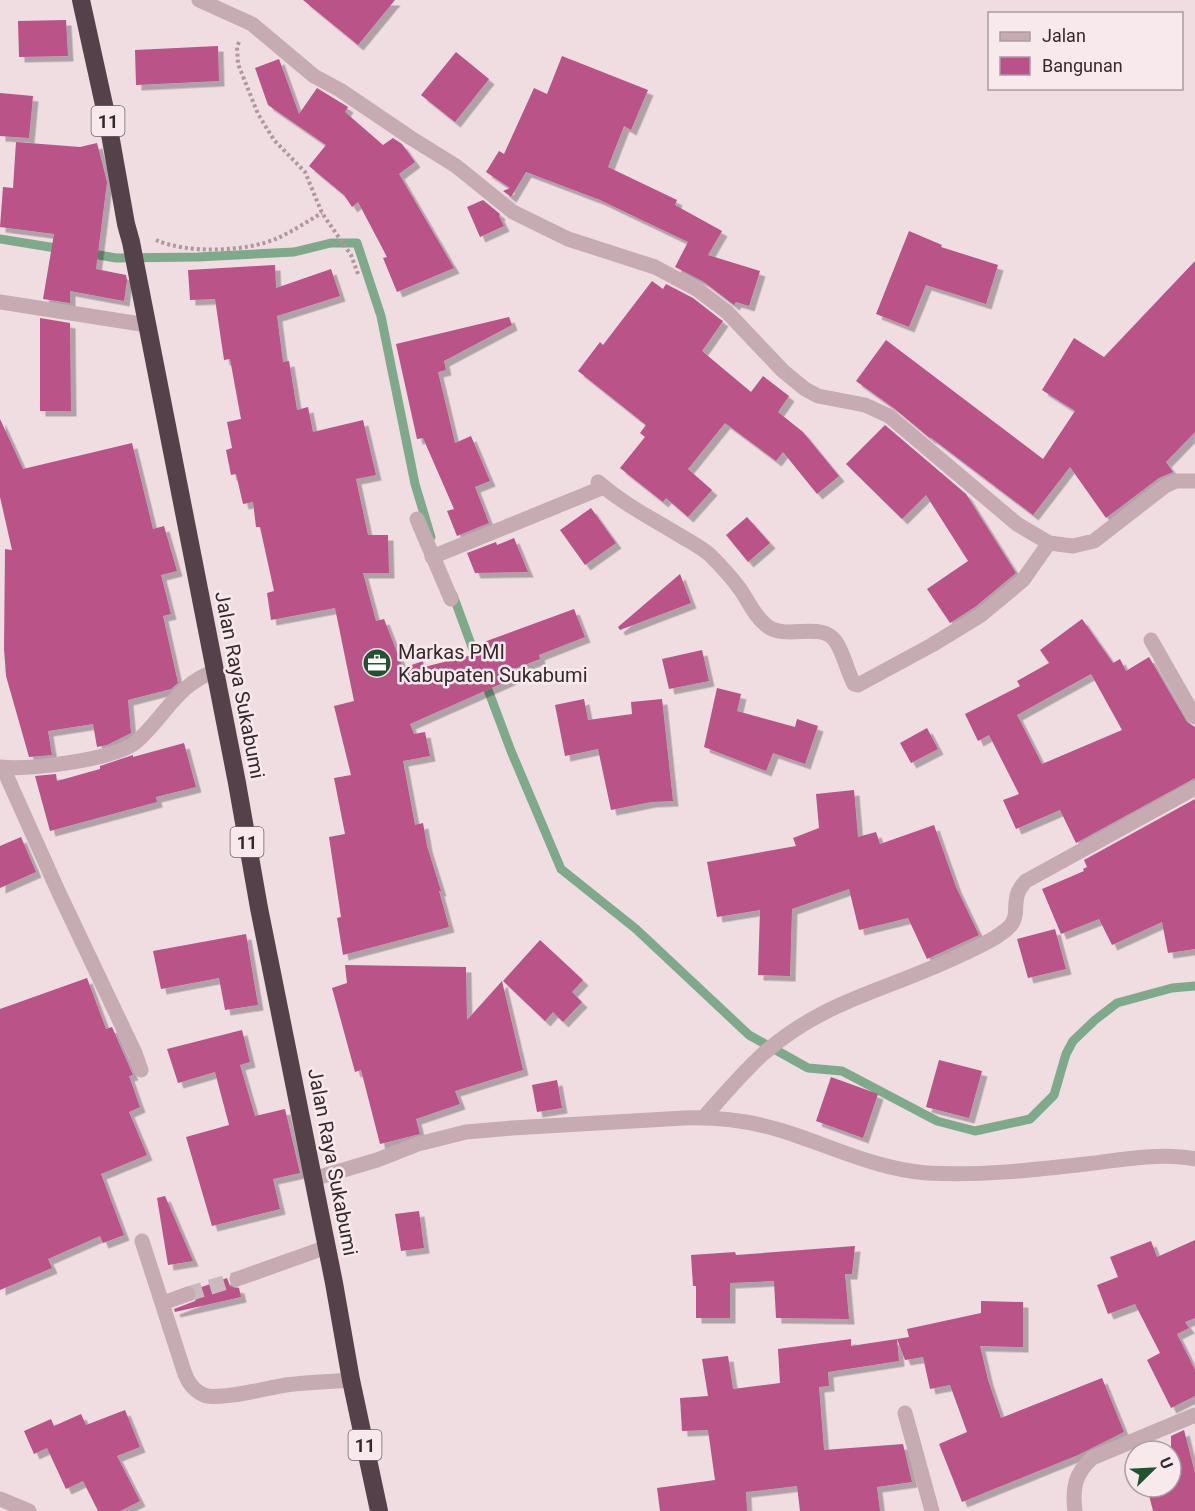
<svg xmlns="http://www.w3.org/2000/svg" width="1195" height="1511" font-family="Roboto,sans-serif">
	<defs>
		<filter id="shadow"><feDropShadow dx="5.5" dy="5.5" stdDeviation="0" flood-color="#0004"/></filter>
	</defs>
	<rect width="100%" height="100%" fill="#efdde2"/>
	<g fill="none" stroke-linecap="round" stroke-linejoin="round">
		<!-- stream -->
		<g stroke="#7fa98b" stroke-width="9">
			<path d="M0,239L62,249"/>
			<path d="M87,253L116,258L198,257L294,252L331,243H357L381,316L415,484L431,537"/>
			<path d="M453,595L479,666"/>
			<path d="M484,679L511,751L561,869L636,929L749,1035L808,1068L842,1071L937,1121L975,1131L1030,1119L1054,1095L1066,1054L1073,1041L1095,1020L1117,1003L1172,988L1195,986"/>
		</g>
	</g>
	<!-- building -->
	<g fill="#b95288" fill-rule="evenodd" filter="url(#shadow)">
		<path d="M303,0H395L358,45Z"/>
		<path d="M66,20L68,56L19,57L18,21Z"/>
		<path d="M218,46L219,81L136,85L135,50Z"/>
		<path d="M456,52L489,79L455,122L421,95Z"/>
		<path d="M562,56L648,90L631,130L624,126L608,167L677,200L675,205L722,231L708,255L760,271L749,306L736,302L734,305L704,282L675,267L688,242L600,200L526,172L511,197L503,191L510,188L486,172L499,151L504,154L534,88L547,94Z"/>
		<path d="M279,59L299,114L317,88L348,107L345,112L383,145L393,138L402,144L415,162L399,174L454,268L397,292L383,258L387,257L358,202L352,207L344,195L309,166L326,145L268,105L255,68Z"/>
		<path d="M0,93L33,96L29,138L0,136Z"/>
		<path d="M16,142L80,147L97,143L107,182L96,269L126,275L127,280L124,301L70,291V303L43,299L54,234L0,227L3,187L13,188Z"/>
		<path d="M483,200L500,214L499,216L504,226L480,237L467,207Z"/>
		<path d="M909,231L942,245L941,247L998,265L986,304L926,285L909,327L876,314Z"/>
		<path d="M1195,261V432L1166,462L1173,472L1159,478L1106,518L1070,467L1033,515L930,437L931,439L895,409L856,381L886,340L1043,459L1075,411L1042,390L1074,338L1104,357Z"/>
		<path d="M275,265L276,288L331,269L340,296L277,316L283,362L289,361L297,410L308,407L313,432L363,420L376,475L356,479L368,535H388L389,573H363L376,621L384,619L403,668L423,661L424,667L488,651L484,642L574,609L585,637L539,655L540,659L514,669L516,677L410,724L414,734L425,732L430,756L403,761L415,825L423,823L427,846L441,891H439L449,927L343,955L337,918L341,917L329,837L345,834L334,778L351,775L334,706L354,701L335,608L271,620L267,593L274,591L260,527H256L253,502L243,504L236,474L231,475L226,450L232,448L227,422L241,419L230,359L224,360L215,299L190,300L188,270Z"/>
		<path d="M652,281L663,289L666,284L693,298L720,319L723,321L702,351L751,392L763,376L789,396L778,412L803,432L839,476L817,494L783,452L776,461L725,423L688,469L712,490L688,517L666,498L663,502L620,468L645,437L640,433L646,425L578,371L600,342L603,345Z"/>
		<path d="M509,317L512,325L444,361L446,370L438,372L455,443L471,436L490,481L475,487L489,523L457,536L447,511L454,509L423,438L417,439L396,344Z"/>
		<path d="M40,318L70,323L71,411H40Z"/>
		<path d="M0,419L23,469L132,443L153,529L164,526L177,571L161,575L171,614L163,616L178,683L171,689L128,700L131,733L107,745L97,747L93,724L48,731L52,755L29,757L6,676L4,649L5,549L12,550L0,497Z"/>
		<path d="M885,425L966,494L1016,573L975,607L950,623L927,589L968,561L926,495L902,519L846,464Z"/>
		<path d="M591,508L616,543L585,565L560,530Z"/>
		<path d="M747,517L770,543L748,562L726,535Z"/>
		<path d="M514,538L528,572L475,573L467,553L496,542L497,545Z"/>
		<path d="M680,574L691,603L620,630L618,627Z"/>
		<path d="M1082,619L1113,663L1120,659L1126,671L1149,657L1187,722L1195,727V778L1076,843L1060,810L1016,829L1003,800L1019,794L989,735L978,741L965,714L1020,686L1017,681L1049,663L1040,650ZM1091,674L1122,730L1042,764L1017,715Z"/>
		<path d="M702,650L709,681L669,689L662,659Z"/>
		<path d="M717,688L741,694L737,711L795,727L797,719L818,726L805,764L773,753L766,771L704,747Z"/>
		<path d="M584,699L588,720L632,714L631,702L662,699L673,801L651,802L611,810L598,749L565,756L555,705Z"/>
		<path d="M927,728L938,749L911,763L900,743Z"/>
		<path d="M184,743L196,787L156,797L157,802L50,831L35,776L56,774L57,781L100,769V766L133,755V757Z"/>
		<path d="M854,790L858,837L876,832L880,844L934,825L956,887L979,935L927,959L908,918L859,930L849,889L792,909L790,976L758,975L760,910L717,917L707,862L796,846L793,838L819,828L816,794Z"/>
		<path d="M1195,799V949L1168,953L1162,922L1112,945L1099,919L1061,934L1042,889L1084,871L1083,869L1087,867L1084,860Z"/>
		<path d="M21,837L36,872L0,888V846Z"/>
		<path d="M1055,929L1066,969L1028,978L1017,939Z"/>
		<path d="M246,934L258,1005L225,1010L219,978L161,989L153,951Z"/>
		<path d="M540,940L583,980L572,992L582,1002L563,1022L553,1012L545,1021L503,981Z"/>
		<path d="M345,965L466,967L467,1020L502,981L523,1070L455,1091L460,1104L416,1119L420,1134L380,1144L361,1070L355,1072L332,988L347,983Z"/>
		<path d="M87,978L106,1029L112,1027L133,1075L129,1076L140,1107L129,1112L147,1155L101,1174L124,1235L103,1243L100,1236L48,1259L52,1268L0,1290V1009Z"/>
		<path d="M242,1030L250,1062L240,1065L255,1116L285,1109L300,1173L273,1179L280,1209L212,1226L186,1137L229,1125L215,1072L178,1083L167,1049Z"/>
		<path d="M939,1060L982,1071L969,1118L926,1107Z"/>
		<path d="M831,1077L878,1094L863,1138L816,1121Z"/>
		<path d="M557,1080L562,1108L537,1112L532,1085Z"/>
		<path d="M165,1196L193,1261L168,1265L157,1198Z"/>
		<path d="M419,1211L424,1248L401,1251L395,1214Z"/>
		<path d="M1195,1240V1318L1185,1322L1189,1328L1177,1334L1195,1370V1396L1171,1408L1147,1360L1160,1353L1135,1304L1108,1314L1097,1285L1118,1277L1110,1257L1151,1241L1157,1257Z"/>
		<path d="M855,1246L852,1274H845L849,1319L776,1318L774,1281L730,1283V1318H696V1286H693L691,1255L735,1252L736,1255Z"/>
		<path d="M227,1278L230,1286L239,1288L241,1297L175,1312L174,1309L195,1301L198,1295L196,1289Z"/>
		<path d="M981,1301L1023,1302V1347L980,1346L988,1380L1001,1418L1102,1378L1124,1432L1078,1455L962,1502L939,1444L967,1432L950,1385L930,1389L923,1357L905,1360L897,1339L909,1337L907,1329L981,1313Z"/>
		<path d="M851,1339V1346L897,1339L899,1361L828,1372L829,1386L819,1387L824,1450L903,1444L912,1482L877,1487L880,1511H800L797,1486L746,1492L747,1511H660L657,1488L715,1480L708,1430L682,1431L680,1398L708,1396L702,1359L728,1356L733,1389L780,1383L778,1349Z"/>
		<path d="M125,1410L140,1447L117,1456L140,1501L120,1511H98L83,1481L66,1489L47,1448L34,1454L24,1431L51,1419L54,1426L81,1414L86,1425Z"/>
		<path d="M1184,1430L1195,1473V1511H1153L1147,1487H1171V1436Z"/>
	</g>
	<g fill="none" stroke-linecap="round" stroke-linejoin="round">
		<!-- minor-tunnel -->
		<path stroke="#cab9be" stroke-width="15" stroke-dasharray="15 8" stroke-linecap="butt" d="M188,1294L237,1279"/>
		<!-- path -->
		<g stroke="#b2959f" stroke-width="4" stroke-dasharray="3 3" stroke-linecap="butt">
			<path d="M239,42L237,47L238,64L258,114L274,140L305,172L322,213L351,255L358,274"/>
			<path d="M156,240C187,254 247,252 278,238C293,231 308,221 322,213"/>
		</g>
		<!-- minor -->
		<g stroke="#c6abb3" stroke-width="15">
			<path d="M199,0L252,24L314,76L340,90L411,138L456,166L513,212L568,239L655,267L698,290L727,312L783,371L805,389L818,396L865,405L889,416L1017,524L1049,543L1073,546L1094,541L1165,486L1176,481H1195"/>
			<path d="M0,302L147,325"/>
			<path d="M598,482C622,503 651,518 679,535C689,541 701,547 710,555C720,565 732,578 740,589C749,602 755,617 767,626C787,641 822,620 836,642C844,654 847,671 854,684L858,685L932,645L981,615L1023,580L1049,543"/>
			<path d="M417,519L451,599"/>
			<path d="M432,557L604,487"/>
			<path d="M1151,640L1195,717"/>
			<path d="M0,767C29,770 114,760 136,742C163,719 178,683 214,672"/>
			<path d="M3,768L59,893L135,1053L141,1070"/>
			<path d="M704,1117C723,1096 742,1073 763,1054C788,1032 818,1014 849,1001C887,985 926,972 963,954C978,947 994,940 1007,929C1024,915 1007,900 1026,881L1195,788"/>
			<path d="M313,1179L377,1160L418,1144L466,1132L512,1128L684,1118C717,1117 751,1121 783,1131C831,1146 876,1169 927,1173C980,1176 1034,1170 1086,1164C1119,1160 1162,1152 1195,1159"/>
			<path d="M142,1241L181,1362C185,1375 189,1389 204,1395C218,1401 268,1388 286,1385C308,1382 330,1382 351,1380"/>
			<path d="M237,1279L327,1247"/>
			<path d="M163,1303L188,1294"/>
			<path d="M905,1413L932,1511"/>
			<path d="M0,1499L29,1511"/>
			<path d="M1075,1511C1072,1488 1075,1474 1092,1458L1195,1415"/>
		</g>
		<!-- highway -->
		<path stroke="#55414a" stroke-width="18" d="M81,0L108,123L126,224L131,242L237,783L259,908L334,1283L351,1380L379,1511"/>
	</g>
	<!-- icons -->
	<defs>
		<g id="office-disc" transform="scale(1.5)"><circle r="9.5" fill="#235231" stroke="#f8e9ed"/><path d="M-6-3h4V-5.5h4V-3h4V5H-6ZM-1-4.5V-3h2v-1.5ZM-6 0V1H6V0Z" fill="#fff"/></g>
	</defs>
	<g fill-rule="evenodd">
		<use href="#office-disc" x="377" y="663"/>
	</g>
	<g text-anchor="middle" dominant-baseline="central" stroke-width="5" stroke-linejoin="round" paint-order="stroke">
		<!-- shield labels -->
		<g fill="#f8e9ed" stroke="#706367" stroke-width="1.5">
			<rect x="91.5" y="106" width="33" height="30" rx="4.5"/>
			<rect x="230.5" y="827" width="33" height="30" rx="4.5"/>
			<rect x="348.5" y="1430" width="33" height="30" rx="4.5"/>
		</g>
		<g font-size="18" font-weight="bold" fill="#35292e">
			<text x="108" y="121">11</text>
			<text x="247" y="842">11</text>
			<text x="365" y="1445">11</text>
		</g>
		<!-- poi labels -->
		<g font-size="20" fill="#35292e" stroke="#f8e9ed" text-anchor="start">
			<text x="398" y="652">Markas PMI<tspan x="398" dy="23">Kabupaten Sukabumi</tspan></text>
		</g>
		<!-- street labels -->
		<g font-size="20" fill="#35292e" stroke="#f8e9ed">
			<text transform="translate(240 685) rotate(79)">Jalan Raya Sukabumi</text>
			<text transform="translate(333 1162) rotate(79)">Jalan Raya Sukabumi</text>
		</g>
	</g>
	<!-- legend -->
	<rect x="988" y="12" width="195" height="78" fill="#f8e9ed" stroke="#aa9ca1" stroke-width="1.5"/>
	<rect x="1000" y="32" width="30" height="9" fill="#c6abb3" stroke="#aa9ca1" stroke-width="1.5"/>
	<text x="1042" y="42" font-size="18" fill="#35292e">Jalan</text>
	<rect x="1000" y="57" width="30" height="18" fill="#b95288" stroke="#aa9ca1" stroke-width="1.5"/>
	<text x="1042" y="72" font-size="18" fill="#35292e">Bangunan</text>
	<!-- north arrow -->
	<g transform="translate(1153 1469) rotate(66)"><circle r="28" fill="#f8e9ed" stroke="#aa9ca1" stroke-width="1.5"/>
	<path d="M0-4.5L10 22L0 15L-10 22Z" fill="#235231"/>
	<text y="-9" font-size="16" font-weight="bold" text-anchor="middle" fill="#35292e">U</text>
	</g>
</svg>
